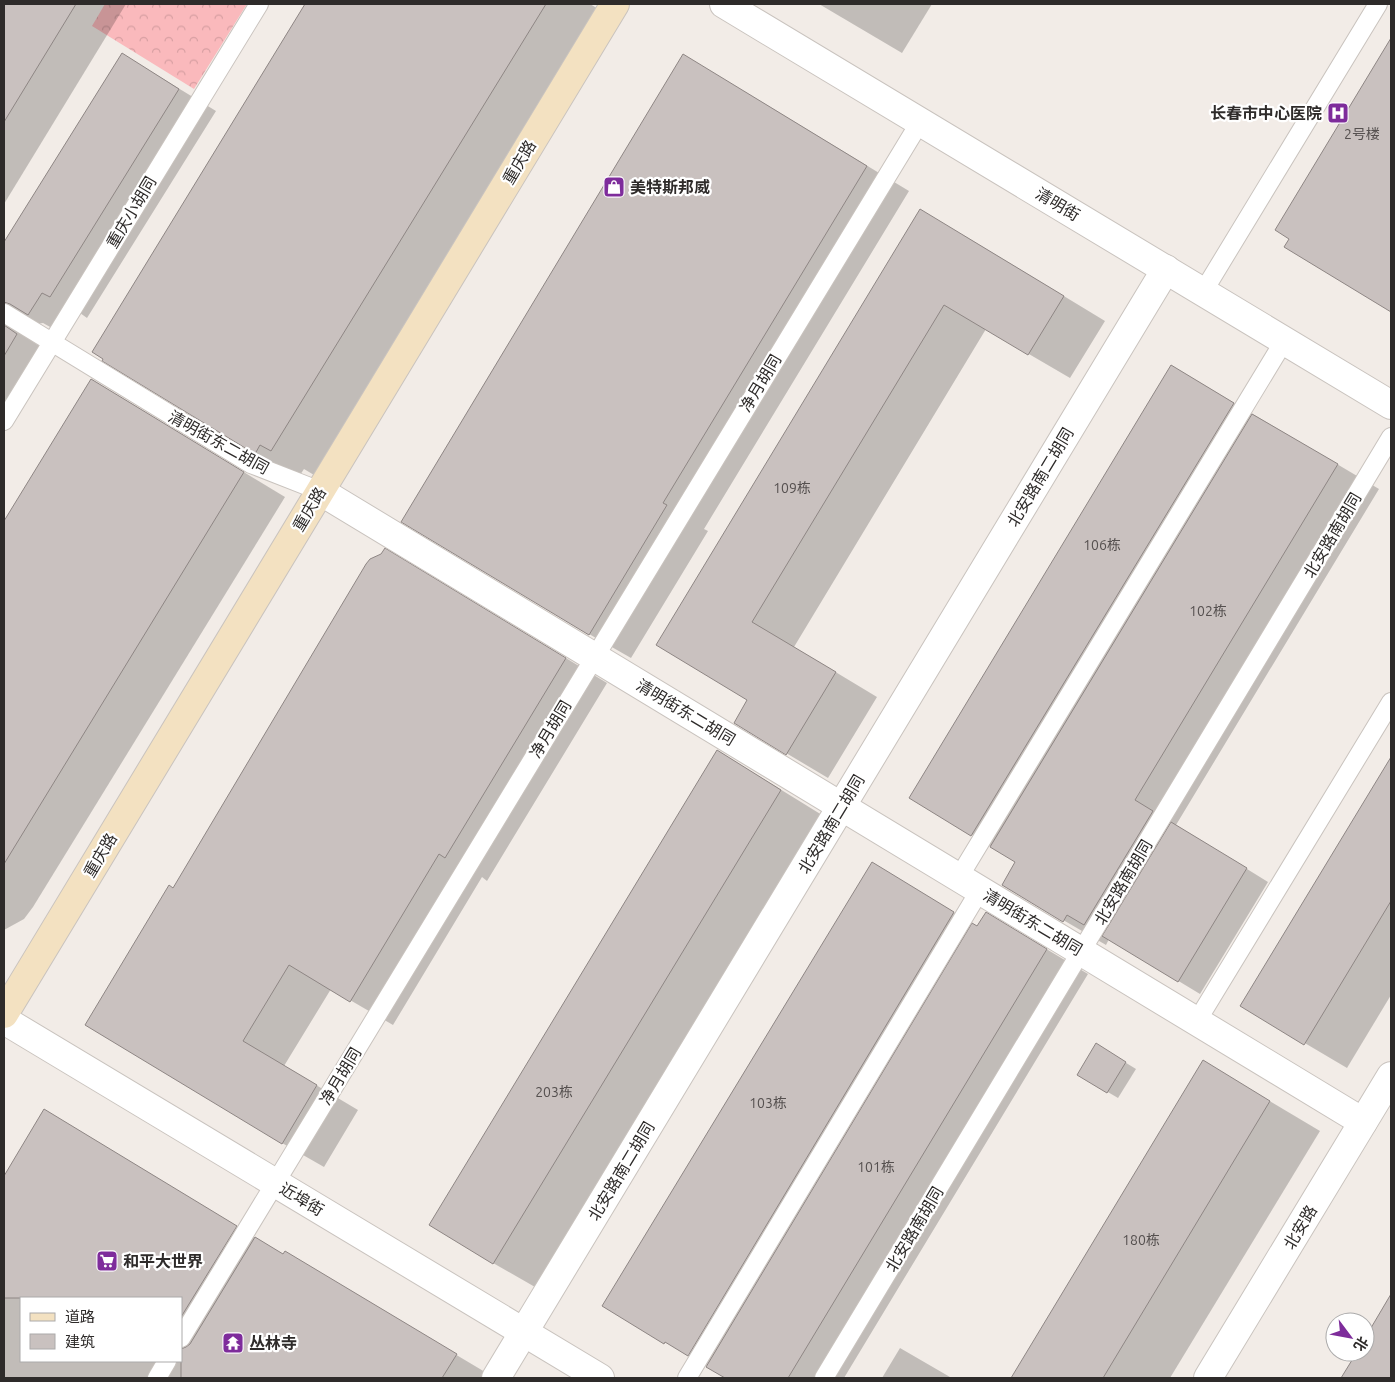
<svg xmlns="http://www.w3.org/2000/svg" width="1395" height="1382" font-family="Ubuntu,'Noto Sans SC',sans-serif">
	<defs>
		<pattern id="forest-crowns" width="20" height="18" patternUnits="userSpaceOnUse" patternTransform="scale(1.25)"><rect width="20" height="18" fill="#fab9bc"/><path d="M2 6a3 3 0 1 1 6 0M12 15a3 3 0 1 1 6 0" fill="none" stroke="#d79fa2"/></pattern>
	</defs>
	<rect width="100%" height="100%" fill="#f2ece7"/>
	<!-- forest -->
	<path fill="url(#forest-crowns)" d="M105,4H247L194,89L92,26Z"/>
	<!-- shadow -->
	<g fill="#0003" fill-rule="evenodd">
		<path d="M4,4H126L4,204Z"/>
		<path d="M306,4H590L600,10L314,475L304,469L298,478L255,453L93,351Z"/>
		<path d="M819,4H932L902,53Z"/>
		<path d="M1391,40V310L1286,247L1291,238L1277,230Z"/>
		<path d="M122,54L216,111L87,318L80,313L66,336L43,323L37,324L30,335L32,341L54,356L4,426V245Z"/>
		<path d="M725,80L909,191L704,529L708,531L631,658L589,634Z"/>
		<path d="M963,235L1105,321L1070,378L986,329L794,647L877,697L828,778L786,753L749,700L658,645Z"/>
		<path d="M1172,366L1379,489L1176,825L1268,882L1200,994L1109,939L1106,945L1003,885L1017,862L911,798Z"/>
		<path d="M92,380L285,497L33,907L24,919L4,930V523Z"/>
		<path d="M427,574L607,683L487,881L482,877L393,1025L331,989L284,1066L358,1110L324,1167L282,1143L173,889Z"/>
		<path d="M718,751L822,815L535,1287L493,1263Z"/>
		<path d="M1391,759V995L1347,1068L1242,1006Z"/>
		<path d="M905,883L978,927L1028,938L1088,974L844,1378H728L604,1306Z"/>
		<path d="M1097,1045L1136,1069L1118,1098L1079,1075Z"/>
		<path d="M1204,1062L1320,1131L1170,1378H1013Z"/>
		<path d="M45,1111L284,1255L314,1270L485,1372L481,1378H4V1178ZM21,1298H181V1361H21Z"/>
		<path d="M1391,1297V1378H1342L1358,1352H1365V1341Z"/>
		<path d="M900,1348L950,1377L952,1378H882Z"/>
	</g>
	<!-- building -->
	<g fill="#c9c1bf" stroke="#8e8684">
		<path d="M4,4H76L4,122Z"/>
		<path d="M305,4H546L271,451L260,445L255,454L102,361L103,359L92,352Z"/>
		<path d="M1391,38V312L1284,247L1289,239L1275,230Z"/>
		<path d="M122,53L179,89L50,297L42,293L28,315L10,304L4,302V242Z"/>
		<path d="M683,54L867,166L663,503L667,505L589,635L401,522Z"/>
		<path d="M920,209L1064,296L1028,355L944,305L752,622L836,672L786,755L734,723L747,700L656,645Z"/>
		<path d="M4,325L17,334L4,356Z"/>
		<path d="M1171,365L1234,403L971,836L909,798Z"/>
		<path d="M91,379L244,472L4,864V521Z"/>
		<path d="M1252,414L1338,464L1135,800L1153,811L1084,925L1067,915L1063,922L1002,885L1015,862L990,847Z"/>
		<path d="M385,548L566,658L445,858L439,854L350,1002L289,965L243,1041L317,1085L282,1144L85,1025L169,885L173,888L366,564L370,559L381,554Z"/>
		<path d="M717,750L781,790L493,1264L429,1225Z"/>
		<path d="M1391,757V901L1304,1045L1240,1006Z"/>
		<path d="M1171,822L1247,868L1178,982L1102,936Z"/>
		<path d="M872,862L954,912L688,1356L665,1342L664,1344L602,1306Z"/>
		<path d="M986,912L1047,949L788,1378H725L706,1367L972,923L977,926Z"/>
		<path d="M1096,1043L1126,1062L1107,1093L1077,1075Z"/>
		<path d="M1203,1060L1270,1101L1103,1378H1011Z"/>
		<path d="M44,1109L237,1226L181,1317V1298H4V1176Z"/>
		<path d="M255,1237L283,1254L285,1251L457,1354L442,1378H181V1349L186,1347L190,1344Z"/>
		<path d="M1391,1294V1378H1341L1357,1352H1365V1338Z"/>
	</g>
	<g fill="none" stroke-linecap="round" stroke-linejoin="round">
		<!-- service casing -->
		<g stroke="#c9c3be" stroke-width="20">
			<g id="service">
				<path d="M1203,292L1378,4"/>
				<path d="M4,313L251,464L320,491"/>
				<path d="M4,421L259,4"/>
				<path d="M959,877L1284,341"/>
				<path d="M1197,1021L1391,702"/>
				<path d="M181,1338L920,122"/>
				<path d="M157,1378L167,1361"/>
				<path d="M687,1378L980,890"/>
				<path d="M824,1378L1391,437"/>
			</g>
		</g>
		<!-- minor casing -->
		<g stroke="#c9c3be" stroke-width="30">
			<g id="minor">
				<path d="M320,491L1363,1122"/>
				<path d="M496,1378L1166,269"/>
			</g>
		</g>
		<!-- tertiary casing -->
		<g stroke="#c9c3be" stroke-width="30">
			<g id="tertiary">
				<path d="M724,4L1391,405"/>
				<path d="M4,1020L600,1378"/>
				<path d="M1208,1378L1391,1076"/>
			</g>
		</g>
		<!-- secondary casing -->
		<g stroke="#c9c3be" stroke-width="30">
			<path id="secondary" d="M4,1014L615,4"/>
		</g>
		<!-- service -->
		<use href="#service" stroke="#fff" stroke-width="18"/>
		<!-- minor -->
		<use href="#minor" stroke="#fff" stroke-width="28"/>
		<!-- tertiary -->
		<use href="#tertiary" stroke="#fff" stroke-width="28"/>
		<!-- secondary -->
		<use href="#secondary" stroke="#f3e1c1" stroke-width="28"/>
	</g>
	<!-- icons -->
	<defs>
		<g id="hospital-square" transform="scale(1.125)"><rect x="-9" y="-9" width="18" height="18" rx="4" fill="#7e2c9b" stroke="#fff"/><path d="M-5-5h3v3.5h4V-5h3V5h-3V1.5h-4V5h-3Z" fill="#fff"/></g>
		<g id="shop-square" transform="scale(1.125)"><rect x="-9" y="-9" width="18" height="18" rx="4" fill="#7e2c9b" stroke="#fff"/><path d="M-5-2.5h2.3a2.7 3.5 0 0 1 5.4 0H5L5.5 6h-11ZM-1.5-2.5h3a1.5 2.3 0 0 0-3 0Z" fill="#fff"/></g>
		<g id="supermarket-square" transform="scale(1.125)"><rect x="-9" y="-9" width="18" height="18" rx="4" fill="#7e2c9b" stroke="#fff"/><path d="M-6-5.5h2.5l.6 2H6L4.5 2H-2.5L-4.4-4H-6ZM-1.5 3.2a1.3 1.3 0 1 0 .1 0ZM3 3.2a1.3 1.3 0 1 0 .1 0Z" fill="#fff"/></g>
		<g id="temple-square" transform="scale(1.125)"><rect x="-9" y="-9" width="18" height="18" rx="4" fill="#7e2c9b" stroke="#fff"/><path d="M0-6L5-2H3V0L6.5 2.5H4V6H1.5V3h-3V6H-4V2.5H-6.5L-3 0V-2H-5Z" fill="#fff"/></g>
	</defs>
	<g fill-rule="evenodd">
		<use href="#hospital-square" x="1338" y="113"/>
		<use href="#shop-square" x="614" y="187"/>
		<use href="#supermarket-square" x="107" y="1261"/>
		<use href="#temple-square" x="233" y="1343"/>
	</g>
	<g text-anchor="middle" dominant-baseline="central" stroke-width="4.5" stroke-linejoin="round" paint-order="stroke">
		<!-- number labels -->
		<g font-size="14" fill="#55504f">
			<text x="1362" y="134">2号楼</text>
			<text x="792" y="488">109栋</text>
			<text x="1102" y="545">106栋</text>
			<text x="1208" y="611">102栋</text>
			<text x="554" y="1092">203栋</text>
			<text x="768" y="1103">103栋</text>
			<text x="876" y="1167">101栋</text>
			<text x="1141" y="1240">180栋</text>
		</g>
		<!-- poi labels -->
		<g font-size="16" font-weight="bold" fill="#2e2b2a" stroke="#fff" text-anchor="start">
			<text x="1322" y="113" text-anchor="end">长春市中心医院</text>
			<text x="630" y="187">美特斯邦威</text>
			<text x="123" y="1261">和平大世界</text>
			<text x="249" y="1343">丛林寺</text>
		</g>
		<!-- street labels -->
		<g font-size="16" fill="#2e2b2a" stroke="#fff">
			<text transform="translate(519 162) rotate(-59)">重庆路</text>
			<text transform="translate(1058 204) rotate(31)">清明街</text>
			<text transform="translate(131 212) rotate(-59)">重庆小胡同</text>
			<text transform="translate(760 383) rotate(-59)">净月胡同</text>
			<text transform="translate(219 442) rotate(29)">清明街东二胡同</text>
			<text transform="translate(1040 477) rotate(-59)">北安路南二胡同</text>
			<text transform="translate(309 509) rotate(-59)">重庆路</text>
			<text transform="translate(1332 535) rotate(-59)">北安路南胡同</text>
			<text transform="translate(686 712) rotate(31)">清明街东二胡同</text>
			<text transform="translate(550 729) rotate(-59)">净月胡同</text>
			<text transform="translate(831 824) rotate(-59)">北安路南二胡同</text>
			<text transform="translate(100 855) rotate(-59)">重庆路</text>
			<text transform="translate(1123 882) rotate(-59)">北安路南胡同</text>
			<text transform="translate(1033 922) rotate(31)">清明街东二胡同</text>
			<text transform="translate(340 1076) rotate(-59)">净月胡同</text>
			<text transform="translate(621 1171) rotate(-59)">北安路南二胡同</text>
			<text transform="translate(302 1199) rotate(31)">近埠街</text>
			<text transform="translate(1300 1227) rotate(-59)">北安路</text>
			<text transform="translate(914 1229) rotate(-59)">北安路南胡同</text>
		</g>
	</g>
	<!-- border -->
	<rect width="1395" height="1382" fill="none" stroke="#2e2b2a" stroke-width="10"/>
	<!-- legend -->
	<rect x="20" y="1297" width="162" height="65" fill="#ffffff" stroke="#abaaaa"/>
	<rect x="30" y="1313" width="25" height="8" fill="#f3e1c1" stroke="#abaaaa"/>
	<text x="65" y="1322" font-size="15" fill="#2e2b2a">道路</text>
	<rect x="30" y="1334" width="25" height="15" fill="#c9c1bf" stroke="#abaaaa"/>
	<text x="65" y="1347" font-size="15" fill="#2e2b2a">建筑</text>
	<!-- north arrow -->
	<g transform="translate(1350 1337) rotate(122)"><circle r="24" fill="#ffffff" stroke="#abaaaa"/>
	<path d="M0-4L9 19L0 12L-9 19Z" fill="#7e2c9b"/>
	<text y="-8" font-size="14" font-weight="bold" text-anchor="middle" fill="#2e2b2a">北</text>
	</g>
</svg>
